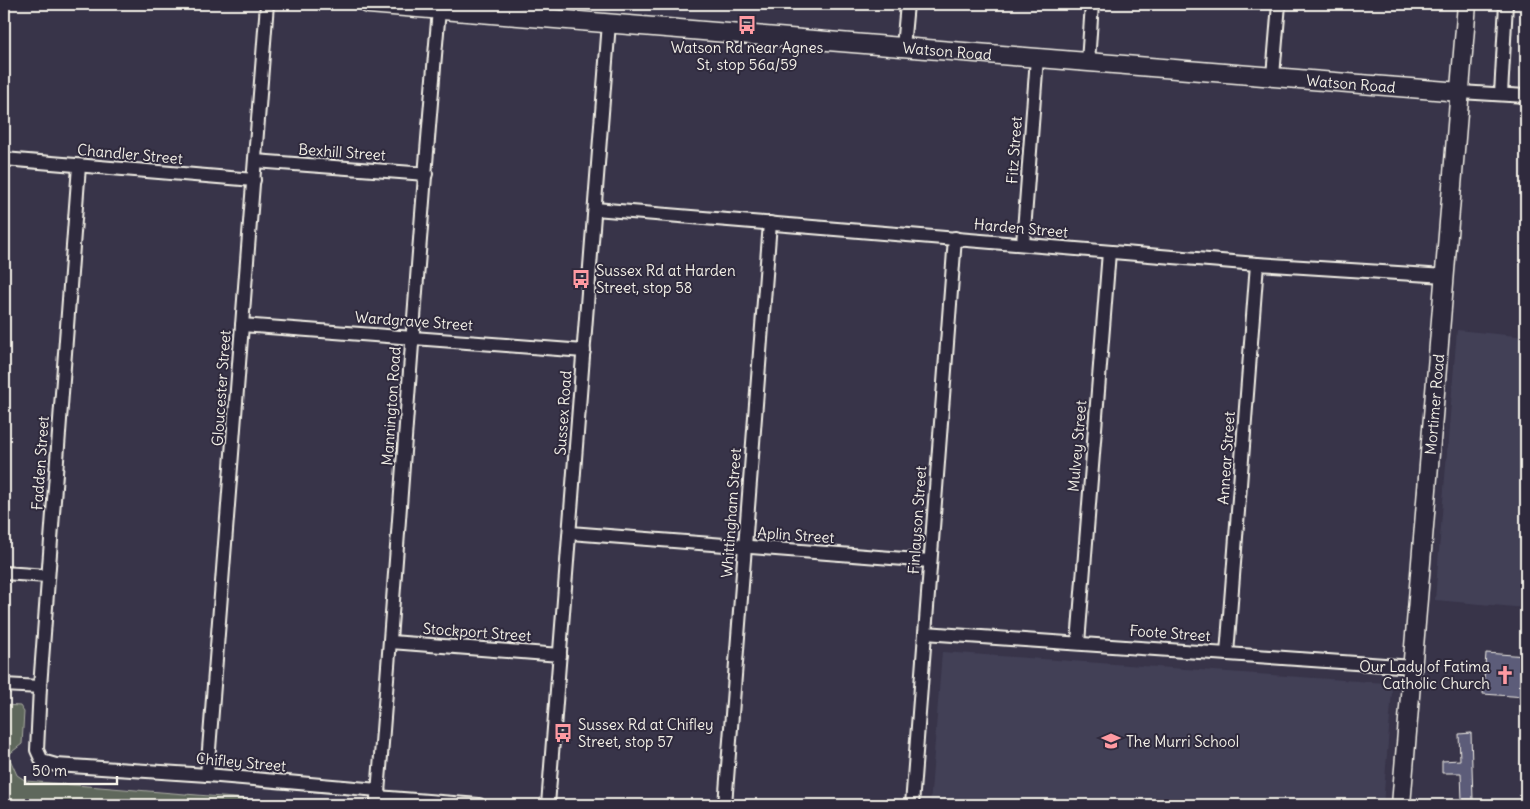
<svg xmlns="http://www.w3.org/2000/svg" width="1530" height="809" font-family="Delius,sans-serif">
	<rect width="100%" height="100%" fill="#383449"/>
	<filter id="ink" filterUnits="userSpaceOnUse"><feTurbulence type="fractalNoise" baseFrequency=".02" numOctaves="2"/><feDisplacementMap in="SourceGraphic" scale="10" xChannelSelector="R" yChannelSelector="G"/><feConvolveMatrix kernelMatrix="1 2 1 2 8 2 1 2 1" color-interpolation-filters="sRGB"/></filter>
	<g filter="url(#ink)">
		<!-- built -->
		<g fill="#424057">
			<path d="M1457,330L1526,337V608L1435,600Z"/>
			<path d="M942,652L1386,683L1392,691L1383,805H930Z"/>
			<path d="M246,799L330,805H245Z"/>
		</g>
		<!-- green -->
		<path fill="#5f685c" stroke="#aaaca2" d="M4,705L20,706L24,712L22,744L8,755L17,775L26,781L246,799L245,805H4Z"/>
		<!-- building -->
		<g fill="#5b5b79" stroke="#f4f1e8">
			<path d="M1486,653L1526,656V697L1483,694Z"/>
			<path d="M1471,733L1473,800H1462L1461,773H1442V761L1460,760L1459,734Z"/>
		</g>
		<g fill="none" stroke-linecap="round" stroke-linejoin="round">
			<!-- street casing -->
			<g stroke="#f4f1e8" stroke-width="16">
				<g id="street">
					<path d="M903,47L907,4"/>
					<path d="M1088,62L1092,4"/>
					<path d="M1273,76L1279,4"/>
					<path d="M1460,92L1526,96"/>
					<path d="M1501,94L1506,4"/>
					<path d="M4,159L254,180"/>
					<path d="M255,161L426,174"/>
					<path d="M79,166L40,687L37,750L42,761L56,765L207,775L378,790"/>
					<path d="M595,209L1257,264L1445,276"/>
					<path d="M1023,244L1037,58"/>
					<path d="M242,325L584,351"/>
					<path d="M570,533L930,561"/>
					<path d="M4,573L47,576"/>
					<path d="M925,633L1413,667"/>
					<path d="M391,642L560,655"/>
					<path d="M1078,643L1109,252"/>
					<path d="M1227,654L1257,264"/>
					<path d="M4,685L40,687"/>
					<path d="M207,775L267,4"/>
					<path d="M377,797L479,805"/>
					<path d="M377,805C399,540 415,275 439,10"/>
					<path d="M548,805L609,23"/>
					<path d="M725,805L770,223"/>
					<path d="M912,805L955,238"/>
				</g>
			</g>
			<!-- secondary casing -->
			<g stroke="#f4f1e8" stroke-width="21">
				<g id="secondary">
					<path id="s1" d="M368,4L1460,92"/>
					<path id="s2" d="M1401,805L1467,4"/>
				</g>
			</g>
			<!-- street -->
			<use href="#street" stroke="#2f2a3d" stroke-width="12"/>
			<!-- secondary -->
			<use href="#secondary" stroke="#2f2a3d" stroke-width="18"/>
		</g>
	</g>
	<!-- icons -->
	<defs>
		<g id="bus-bare" transform="scale(1.5)"><path d="M-5-6H5V4H4V6H2V4H-2V6H-4V4H-5ZM-3.5-4V0h7V-4ZM-3.5 1.2v1.5H-2V1.2ZM2 1.2v1.5H3.5V1.2Z" fill="#ff9aa2" stroke="#2f2a3d" stroke-width="2.5" paint-order="stroke"/></g>
		<g id="church-bare" transform="scale(1.5)"><path d="M-1.2-6h2.4v3.5h3.3v2.4h-3.3V6h-2.4V-.1h-3.3v-2.4h3.3Z" fill="#ff9aa2" stroke="#2f2a3d" stroke-width="2.5" paint-order="stroke"/></g>
		<g id="school-bare" transform="scale(1.5)"><path d="M0-5L7-2L0 1L-7-2ZM-4 1L0 2.5L4 1V4Q0 6-4 4Z" fill="#ff9aa2" stroke="#2f2a3d" stroke-width="2.5" paint-order="stroke"/></g>
	</defs>
	<g fill-rule="evenodd">
		<use href="#bus-bare" x="747" y="25"/>
		<use href="#bus-bare" x="581" y="279"/>
		<use href="#church-bare" x="1505" y="675"/>
		<use href="#bus-bare" x="563" y="733"/>
		<use href="#school-bare" x="1111" y="741"/>
	</g>
	<g text-anchor="middle" dominant-baseline="central" stroke-width="4" stroke-linejoin="round" paint-order="stroke">
		<!-- poi labels -->
		<g font-size="15" fill="#f4f1e8" stroke="#2f2a3d" text-anchor="start">
			<text x="747" y="47" text-anchor="middle">Watson Rd near Agnes<tspan x="747" dy="17">St, stop 56a/59</tspan></text>
			<text x="596" y="270">Sussex Rd at Harden<tspan x="596" dy="17">Street, stop 58</tspan></text>
			<text x="1490" y="666" text-anchor="end">Our Lady of Fatima<tspan x="1490" dy="17">Catholic Church</tspan></text>
			<text x="578" y="724">Sussex Rd at Chifley<tspan x="578" dy="17">Street, stop 57</tspan></text>
			<text x="1126" y="741">The Murri School</text>
		</g>
		<!-- street labels -->
		<g font-size="15" fill="#f4f1e8" stroke="#2f2a3d">
			<text stroke="none"><textPath href="#s1" startOffset="581">Watson Road</textPath></text>
			<text stroke="none"><textPath href="#s1" startOffset="986">Watson Road</textPath></text>
			<text transform="translate(1014 150) rotate(-86)">Fitz Street</text>
			<text transform="translate(342 152) rotate(4)">Bexhill Street</text>
			<text transform="translate(130 154) rotate(5)">Chandler Street</text>
			<text transform="translate(1021 228) rotate(5)">Harden Street</text>
			<text transform="translate(414 321) rotate(4)">Wardgrave Street</text>
			<text transform="translate(221 388) rotate(-86)">Gloucester Street</text>
			<text stroke="none"><textPath href="#s2" startOffset="402">Mortimer Road</textPath></text>
			<text transform="translate(391 406) rotate(-86)">Mannington Road</text>
			<text transform="translate(563 413) rotate(-86)">Sussex Road</text>
			<text transform="translate(1077 446) rotate(-85)">Mulvey Street</text>
			<text transform="translate(1226 458) rotate(-86)">Annear Street</text>
			<text transform="translate(40 463) rotate(-86)">Fadden Street</text>
			<text transform="translate(731 513) rotate(-86)">Whittingham Street</text>
			<text transform="translate(917 520) rotate(-86)">Finlayson Street</text>
			<text transform="translate(796 535) rotate(4)">Aplin Street</text>
			<text transform="translate(477 632) rotate(4)">Stockport Street</text>
			<text transform="translate(1170 633) rotate(4)">Foote Street</text>
			<text transform="translate(241 762) rotate(5)">Chifley Street</text>
		</g>
	</g>
	<!-- margin -->
	<rect width="1530" height="809" fill="none" stroke="#2f2a3d" stroke-width="20"/>
	<rect x="10" y="10" width="1510" height="789" fill="none" stroke="#f4f1e8" stroke-width="2" filter="url(#ink)"/>
	<!-- scale -->
	<path d="M25 776v8h92v-8" fill="none" stroke="#f4f1e8" stroke-width="2.5"/>
	<text x="32" y="776" font-size="15" fill="#f4f1e8" stroke="#2f2a3d" stroke-width="4" paint-order="stroke">50 m</text>
</svg>
